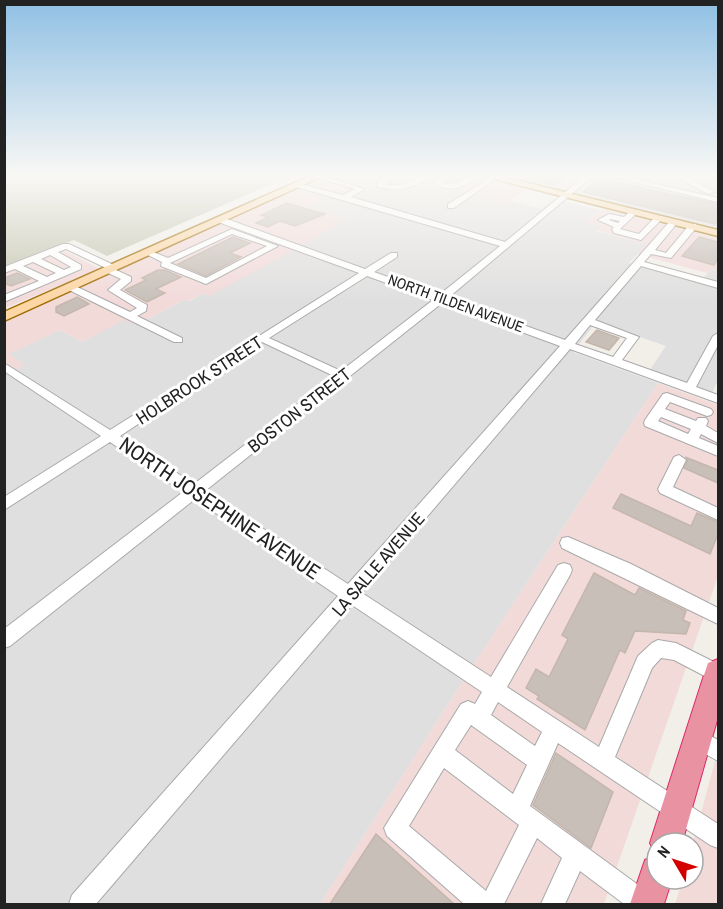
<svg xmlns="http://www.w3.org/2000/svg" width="723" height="909" font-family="'Archivo Narrow',sans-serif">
	<rect width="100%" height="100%" fill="#f2efe9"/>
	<!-- residential -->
	<g fill="#e0dfdf">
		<path d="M502,175H718V226L717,228Z"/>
		<path d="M423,182L507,203L510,201L541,209L554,199L600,210L587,222L601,226L596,231L647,244L629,263L700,283L711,269L718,271V380L712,393L649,371L666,346L596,322L573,352L658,383L476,661L320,904H5L4,376L24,365L8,354L60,330L82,342L124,319L136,325L186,299L190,301L203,293L209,295L344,220L304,208L334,193L355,199L377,187L402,194Z"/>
	</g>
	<!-- commercial -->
	<g fill="#f2dad9">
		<path d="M329,175H470L527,189L507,203L423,182L402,194L377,187L355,199L334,193L305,208L345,220L294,250L209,296L203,293L189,301L186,299L136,325L124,320L82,342L60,330L9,354L25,365L5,376L4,322Z"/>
		<path d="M603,209L718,238V271L711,269L707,273L637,254L646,244L596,230L600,226L586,223Z"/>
		<path d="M57,247L100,269L5,308V267Z"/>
		<path d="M658,383L718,405V576L604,904H320L476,661Z"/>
		<path d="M718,750V904H675L683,879H693V843Z"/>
	</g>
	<!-- construction -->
	<path fill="#c7c7b4" d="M5,175H292L107,256L74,240L5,267Z"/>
	<!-- building -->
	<g fill="#c7bfb8" stroke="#c4b6ab" stroke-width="1.5">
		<path d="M525,175H568L554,185L525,179Z"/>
		<path d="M599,179L718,204V219L715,224L583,192Z"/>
		<path d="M287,203L325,214L295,226L280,221L268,227L256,223L268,217L261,215Z"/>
		<path d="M233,237L250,243L230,253L241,257L206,276L178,264Z"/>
		<path d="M699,237L718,242V258L714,265L682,256Z"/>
		<path d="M158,270H165L181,277L156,289L165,293L147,302L125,290L146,280L142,278Z"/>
		<path d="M17,273L30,279L11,286L4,283V278Z"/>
		<path d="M77,297L89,304L64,316L56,312V307Z"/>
		<path d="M597,330L619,338L609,350L586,342Z"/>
		<path d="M685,457L718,470V483L684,468L688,459Z"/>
		<path d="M621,494L691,526L697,513L718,522V534L710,554L613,508Z"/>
		<path d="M594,573L635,595L639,588L686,611L683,620L690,623L686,634L635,631L625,653L620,650L585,730L537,699L539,696L526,688L536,669L549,677L568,639L562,635Z"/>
		<path d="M556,753L613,792L591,848L533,805Z"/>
		<path d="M376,834L454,904H330Z"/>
	</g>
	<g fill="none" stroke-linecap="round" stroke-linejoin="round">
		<!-- minor casing -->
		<g stroke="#a9a9a9" stroke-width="2">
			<g id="minor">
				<path d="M389,175H397L385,184C404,190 416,175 433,175C416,187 397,194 377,186V182Z"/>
				<path d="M443,175H451L443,183C458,188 465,175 479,175C466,187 450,194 434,183Z"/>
				<path d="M586,175H594L448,298L565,340L671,220L678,222L655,250L666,253L690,224H696V228L671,258L651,254L644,262L718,282V288L641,266L595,320L639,337L622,360L687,383L713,336L718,333V345L696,387L718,395V403L570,349L362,593L491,677L558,565L564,563L570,565L572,570L570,575L507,687L599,747L638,656L652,643L658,640L676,643L718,664V683L674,660L661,658L652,668L615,757L718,824V848L710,845L558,743L530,806L652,895L655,904H624L580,871L565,904H541L562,858L537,838L504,904H464L387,836L384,828L461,704L468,701L475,704L482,692L352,605L96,904H69L72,895L338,596L195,499L10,646L4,648V629L183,492L110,442L4,510V497L101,436L4,371V363L110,430L359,273L218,222V218H224L365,269L391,253H397V257L374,272L439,295L500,246L297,187V183L343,195L355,189L316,177L321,176L365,189L351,197L505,242ZM367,276L433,300L341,371L269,338ZM442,303L560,346L348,584L205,491ZM590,325L627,338L613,357L575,344ZM262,342L334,376L194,484L120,436ZM498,702L542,732L535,746L491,715ZM471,725L527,765L513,794L455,750ZM444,768L519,825L486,891L409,826Z"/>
				<path d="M603,175H617L718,198V202Z"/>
				<path d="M673,175H682L715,192L708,194Z"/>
				<path d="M492,177L497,178L454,208H448V204Z"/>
				<path d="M631,210L638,212L620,229L639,234L656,216L663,218L641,240L614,233L612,229L614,227L598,220L609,214L624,217ZM610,219L620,221L618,223L609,220Z"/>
				<path d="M232,229L278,246L206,284L161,266L162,262L144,253L148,250L168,258ZM232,234L267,246L206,278L170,263Z"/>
				<path d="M63,244H69L116,266V270L131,277V281L120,290L147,305L146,311L137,316L182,338V342H174L67,289V285H73L130,312L137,308L108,290L121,279L106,272V268L66,249L58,252L81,265V269L4,302V295L39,281L15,269L4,273V267ZM50,255L71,267L64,270L41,259ZM33,262L56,273L47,277L23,266Z"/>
				<path d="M667,393L711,409L713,412L711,415L707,416L670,402L665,409L696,421L698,418H706L708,421L706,426L718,433V443L701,434L699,438L718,446V456L645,426L644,423L645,420L663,394ZM661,417L691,429L688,434L658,421Z"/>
				<path d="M679,455L686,460L673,487L718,508V520L660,493L658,489L674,457Z"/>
				<path d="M568,537L631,564L718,608V624L562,548L560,543L562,538Z"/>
				<path d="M698,729L718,740V761L691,746L688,739L691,732Z"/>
			</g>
		</g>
		<!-- major casing -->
		<g stroke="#a06b00" stroke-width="3">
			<g id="major">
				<path d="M312,175H325L4,321V312Z"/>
				<path d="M479,175H496L718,230V236Z"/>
			</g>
		</g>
		<!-- highway casing -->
		<g stroke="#dc2a67" stroke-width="2">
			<path id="highway" d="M718,659V717L682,843H657V879H672L664,904H630L645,860L656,855L650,843L705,672L708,663Z"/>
		</g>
		<!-- minor -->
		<use href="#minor" fill="#fff" fill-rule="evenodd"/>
		<!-- major -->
		<use href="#major" fill="#fcd6a4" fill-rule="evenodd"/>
		<!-- highway -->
		<use href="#highway" fill="#e892a2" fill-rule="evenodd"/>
	</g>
	<!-- sky -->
	<linearGradient id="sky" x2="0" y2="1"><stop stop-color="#8fc0e4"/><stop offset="0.58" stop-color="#f9f8f5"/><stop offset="1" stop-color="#f9f8f5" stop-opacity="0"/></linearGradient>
	<rect width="723" height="303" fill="url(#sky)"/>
	<g text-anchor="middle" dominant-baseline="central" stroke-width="6" stroke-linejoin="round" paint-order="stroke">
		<!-- far-street labels -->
		<g font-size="15" fill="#222" stroke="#fff">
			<text transform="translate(456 303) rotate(20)">NORTH TILDEN AVENUE</text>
		</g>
		<!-- street labels -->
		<g font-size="18" fill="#222" stroke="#fff">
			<text transform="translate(199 380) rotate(-33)">HOLBROOK STREET</text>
			<text transform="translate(299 410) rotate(-38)">BOSTON STREET</text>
			<text transform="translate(378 564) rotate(-49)">LA SALLE AVENUE</text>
		</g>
		<!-- near-street labels -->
		<g font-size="21" fill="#222" stroke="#fff">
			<text transform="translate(220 508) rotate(34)">NORTH JOSEPHINE AVENUE</text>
		</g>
	</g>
	<!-- border -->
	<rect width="723" height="909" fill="none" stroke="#222222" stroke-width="12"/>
	<!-- north arrow -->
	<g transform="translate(675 861) rotate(309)"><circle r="28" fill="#ffffff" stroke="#a7a7a7" stroke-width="1.5"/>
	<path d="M0-4.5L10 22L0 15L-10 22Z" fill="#d40000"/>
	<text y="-9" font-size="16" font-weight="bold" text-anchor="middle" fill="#222222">N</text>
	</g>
</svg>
